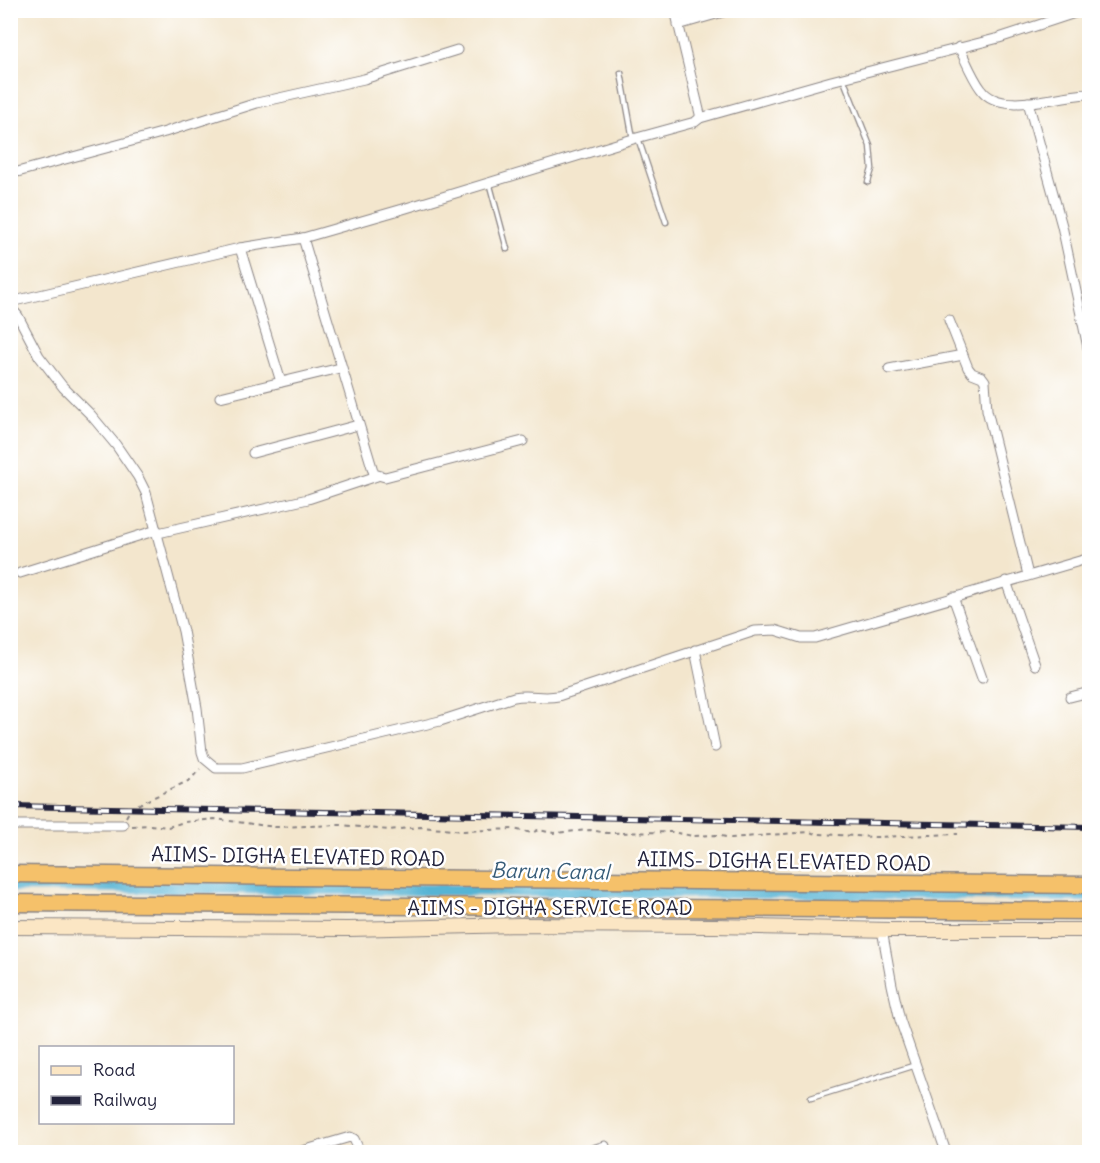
<svg xmlns="http://www.w3.org/2000/svg" width="1100" height="1163" font-family="Delius,sans-serif">
	<rect width="100%" height="100%" fill="#fff"/>
	<filter id="ink" filterUnits="userSpaceOnUse"><feTurbulence type="fractalNoise" baseFrequency=".0167" numOctaves="2"/><feDisplacementMap in="SourceGraphic" scale="12" xChannelSelector="R" yChannelSelector="G"/><feConvolveMatrix kernelMatrix="1 2 1 2 8 2 1 2 1" color-interpolation-filters="sRGB"/></filter>
	<filter id="wash" filterUnits="userSpaceOnUse"><feTurbulence type="fractalNoise" baseFrequency=".008" numOctaves="4" result="noise"/><feDisplacementMap in="SourceGraphic" scale="24" xChannelSelector="R" yChannelSelector="G"/><feGaussianBlur stdDeviation="1.35" result="paint"/><feColorMatrix in="noise" values="0 0 0 0 0 0 0 0 0 0 0 0 0 0 0 0 0 1.4 0 .05"/><feComposite in="paint" operator="in"/></filter>
	<g filter="url(#wash)">
		<rect width="100%" height="100%" fill="#f3e6cd"/>
		<g fill="none" stroke-linecap="round" stroke-linejoin="round">
			<!-- canal -->
			<path stroke="#56b4d4" stroke-width="12" d="M10,886L1090,896"/>
		</g>
	</g>
	<g filter="url(#ink)">
		<g fill="none" stroke-linecap="round" stroke-linejoin="round">
			<!-- service casing -->
			<g stroke="#8a8484" stroke-width="7">
				<g id="service">
					<path d="M621,73L633,139"/>
					<path d="M843,78L870,146L872,169L868,182"/>
					<path d="M638,138L666,222"/>
					<path d="M489,182L507,249"/>
					<path d="M811,1098L916,1065"/>
				</g>
			</g>
			<!-- minor casing -->
			<g stroke="#8a8484" stroke-width="11">
				<g id="minor">
					<path d="M678,25L730,10"/>
					<path d="M959,47C966,61 972,77 981,89C1000,117 1060,94 1090,94"/>
					<path d="M1028,102L1062,226L1089,352"/>
					<path d="M700,118L831,81L999,38L1084,10"/>
					<path d="M10,174L165,132L257,103L364,79L457,50"/>
					<path d="M303,238L374,474L385,477L523,441"/>
					<path d="M240,248L281,382"/>
					<path d="M10,302L240,248L303,238L403,209L633,139L695,122L700,118V114L675,10"/>
					<path d="M10,307L18,316L39,356L63,387L91,415L116,445L138,477L146,493L183,631L197,708L202,752L204,758L216,768H242L440,721L514,697C529,694 543,699 558,696L755,631L775,630L801,638H815L1090,558"/>
					<path d="M949,320L968,368L972,373L982,377L985,381L987,410L1028,575"/>
					<path d="M889,369L963,355"/>
					<path d="M220,397L340,368"/>
					<path d="M253,453L358,425"/>
					<path d="M158,533L308,499L377,476"/>
					<path d="M20,573L157,530"/>
					<path d="M1006,581L1035,665"/>
					<path d="M953,597L982,678"/>
					<path d="M695,650L715,747"/>
					<path d="M1070,697L1090,692"/>
					<path d="M10,825H123"/>
					<path d="M882,930L892,985L900,1020L946,1152"/>
					<path d="M299,1152L350,1137L354,1139L360,1152"/>
					<path d="M586,1152L605,1146"/>
				</g>
			</g>
			<!-- secondary casing -->
			<g stroke="#8a8484" stroke-width="16">
				<path id="secondary" d="M10,927L349,929L520,925L715,926L890,930H1090"/>
			</g>
			<!-- motorway casing -->
			<g stroke="#8a8484" stroke-width="19">
				<g id="motorway">
					<path d="M10,874L1090,885"/>
					<path d="M10,903L1090,911"/>
				</g>
			</g>
			<!-- path -->
			<g stroke="#8a8484" stroke-width="2" stroke-dasharray="4.5 4.5" stroke-linecap="butt">
				<path d="M126,817L131,808L190,780L200,769"/>
				<path d="M132,826L150,825L168,827L184,822L215,819L275,827L341,825L388,830L421,827L464,831L513,829L532,833L538,830L554,833L590,830L607,833L672,832L693,836L716,835L731,838L809,832L818,834L876,837L958,834"/>
			</g>
			<!-- service -->
			<use href="#service" stroke="#fff" stroke-width="4.5"/>
			<!-- minor -->
			<use href="#minor" stroke="#fff" stroke-width="9"/>
			<!-- secondary -->
			<use href="#secondary" stroke="#fbe6c4" stroke-width="14"/>
			<!-- motorway -->
			<use href="#motorway" stroke="#f5c16b" stroke-width="16"/>
			<!-- rail casing -->
			<g stroke="#22223b" stroke-width="6">
				<path id="rail" d="M10,806L1090,827"/>
			</g>
			<!-- rail -->
			<use href="#rail" stroke="#fff" stroke-width="4" stroke-dasharray="11" stroke-linecap="butt"/>
		</g>
	</g>
	<g text-anchor="middle" dominant-baseline="central" stroke-width="5" stroke-linejoin="round" paint-order="stroke">
		<!-- street labels -->
		<g font-size="20" fill="#22223b" stroke="#fff">
			<text transform="translate(298 856) rotate(1)">AIIMS- DIGHA ELEVATED ROAD</text>
			<text transform="translate(784 861) rotate(1)">AIIMS- DIGHA ELEVATED ROAD</text>
			<text x="550" y="907">AIIMS - DIGHA SERVICE ROAD</text>
		</g>
		<!-- water labels -->
		<g font-size="21" font-style="italic" fill="#375c78" stroke="#fff">
			<text transform="translate(550 871) rotate(1)">Barun Canal</text>
		</g>
	</g>
	<!-- margin -->
	<rect width="1100" height="1163" fill="none" stroke="#fff" stroke-width="36"/>
	<!-- legend -->
	<rect x="39" y="1046" width="195" height="78" fill="#ffffff" stroke="#a7a7b1" stroke-width="1.5"/>
	<rect x="51" y="1066" width="30" height="9" fill="#fbe6c4" stroke="#a7a7b1" stroke-width="1.5"/>
	<text x="93" y="1076" font-size="18" fill="#22223b">Road</text>
	<rect x="51" y="1096" width="30" height="9" fill="#22223b" stroke="#a7a7b1" stroke-width="1.5"/>
	<text x="93" y="1106" font-size="18" fill="#22223b">Railway</text>
</svg>
